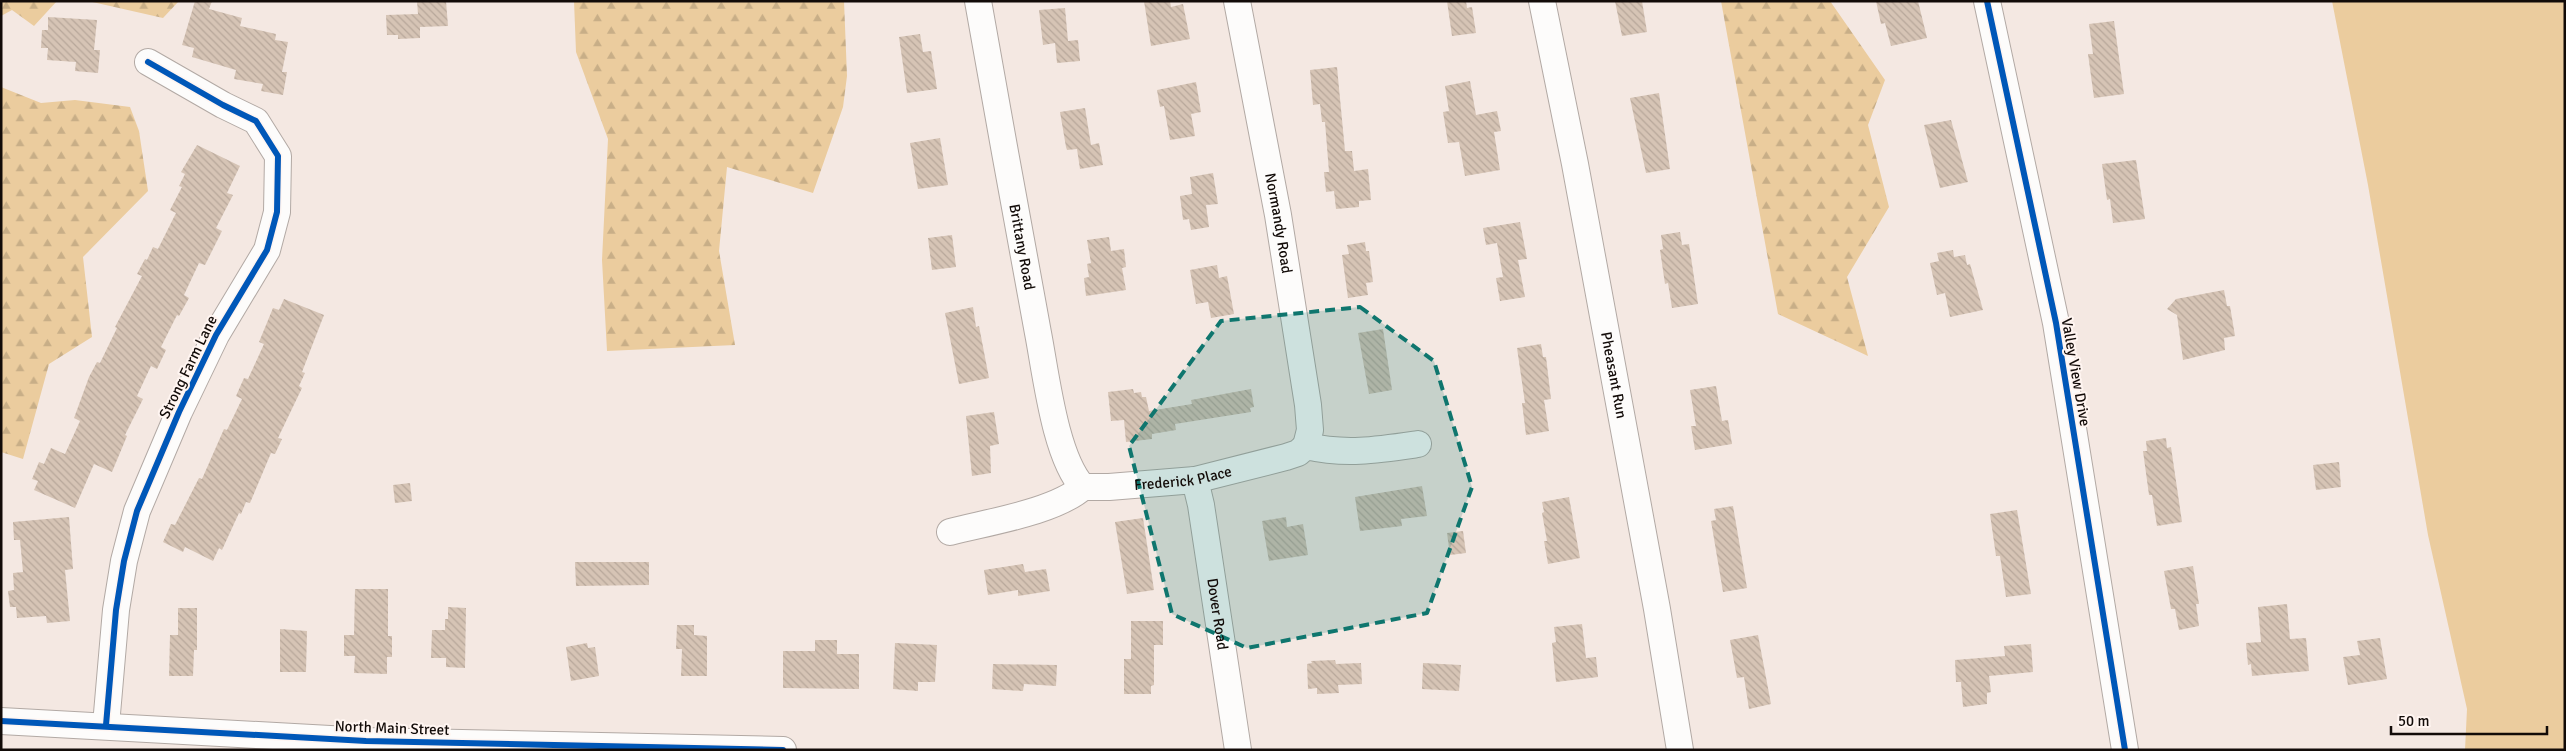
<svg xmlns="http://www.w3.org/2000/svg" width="2566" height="751" font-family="Signika,sans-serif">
	<defs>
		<pattern id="forest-firs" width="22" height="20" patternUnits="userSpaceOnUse" patternTransform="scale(1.25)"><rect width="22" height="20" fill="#ebcc9e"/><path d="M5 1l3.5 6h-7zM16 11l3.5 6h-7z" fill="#c8ae87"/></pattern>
		<pattern id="building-back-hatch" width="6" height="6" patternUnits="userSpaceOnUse" patternTransform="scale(1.25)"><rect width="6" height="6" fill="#d6c4b5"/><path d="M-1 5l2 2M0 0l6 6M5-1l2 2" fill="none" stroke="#b7a79a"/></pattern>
	</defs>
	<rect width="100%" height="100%" fill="#f4e8e2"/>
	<!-- grass -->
	<path fill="#ebcc9e" d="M2332,1H2565V750H2465L2467,709L2428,535L2368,185Z"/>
	<!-- forest -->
	<g fill="url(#forest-firs)">
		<path d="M1,1H57L34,26L12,10L1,16Z"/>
		<path d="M88,1H179L163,18Z"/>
		<path d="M574,1H844L847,76L843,107L813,193L727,167L719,251L735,345L607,351L602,260L608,139L576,52Z"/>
		<path d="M1721,1H1830L1885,80L1868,125L1889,207L1847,277L1868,356L1778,314Z"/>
		<path d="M1,87L41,103L75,100L130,107L139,131L148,191L83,257L92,337L49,364L23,459L1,452Z"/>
	</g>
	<!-- building -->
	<g fill="url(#building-back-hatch)">
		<path d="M195,1H212L209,9L242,18L240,26L276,34L275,40L288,42L282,72H287L283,95L261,91L263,84L234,79L236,70L192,57L194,48L182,45Z"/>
		<path d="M417,1H446L448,26L420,27V38L398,39V35H387L386,15L418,14Z"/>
		<path d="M1144,1H1170L1171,7L1183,4L1190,39L1151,46Z"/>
		<path d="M1447,1H1466L1467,8L1472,7L1476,33L1452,36Z"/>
		<path d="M1615,1H1642L1647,32L1622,36Z"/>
		<path d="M1876,1H1918L1927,38L1891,46L1885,23L1881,24Z"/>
		<path d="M1065,8L1068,41L1078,40L1080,61L1057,63L1055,43L1043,45L1039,10Z"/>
		<path d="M48,17L97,20L94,50H100L98,73L75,71L76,62L47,60L48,48H41L42,30H48Z"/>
		<path d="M2114,21L2124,94L2094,98L2088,54H2093L2089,24Z"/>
		<path d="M920,34L923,52L931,51L937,89L907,93L899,37Z"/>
		<path d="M1337,67L1345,151H1352L1354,171L1368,169L1371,200L1359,201V207L1336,209L1334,191L1326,192L1324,172H1329L1325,122H1322L1320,104L1313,105L1310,70Z"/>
		<path d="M1470,81L1476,115L1497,111L1501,131L1494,132L1500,170L1465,176L1459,142L1448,143L1443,112L1449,111L1445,86Z"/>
		<path d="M1196,82L1201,112L1191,114L1195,136L1170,140L1164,106L1160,107L1157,90Z"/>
		<path d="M1659,93L1670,169L1646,173L1630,98Z"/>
		<path d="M1085,108L1091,145L1099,143L1103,165L1080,169L1077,149L1067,150L1066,147L1060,112Z"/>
		<path d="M1951,120L1968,182L1940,188L1924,125Z"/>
		<path d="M940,138L948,185L918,189L910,143Z"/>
		<path d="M197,145L240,166L227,193L233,195L216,228L222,231L205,265L199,263L184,295L189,298L179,316L177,315L161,347L166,350L157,369L151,366L137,396L143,399L125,435L127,436L112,472L94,464L75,508L34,490L38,481L32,479L39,462L44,464L51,448L65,454L80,421L74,418L89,377L97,362L100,363L117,328L115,327L142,276L137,274L145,259L147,260L153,247L158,249L176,213L170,210L182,187L179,186L185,174L181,172Z"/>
		<path d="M2136,160L2145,219L2113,223L2110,199L2107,200L2102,164Z"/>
		<path d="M1213,173L1218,204L1206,205L1209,227L1191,230L1189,219L1183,220L1180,196L1192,194L1190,177Z"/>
		<path d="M1520,222L1527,259L1518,260L1525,297L1500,301L1496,278L1503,277L1497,243L1486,245L1483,228Z"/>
		<path d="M1680,232L1682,245L1689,244L1698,304L1672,308L1668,283L1665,284L1660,250L1663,249L1661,235Z"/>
		<path d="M952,235L956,267L932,270L928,238Z"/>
		<path d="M1109,237L1111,251L1124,249L1126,267L1122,268L1126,290L1086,296L1084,278L1089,277L1087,264L1091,263L1087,240Z"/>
		<path d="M1365,242L1366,251H1369L1373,282L1366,283L1368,295L1348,298L1342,255L1349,254L1347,245Z"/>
		<path d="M1953,250L1954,257L1965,255L1967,265L1970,264L1983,310L1950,317L1945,293L1937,295L1930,263L1939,261L1937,253Z"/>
		<path d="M1217,265L1219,278L1227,276L1234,314L1211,318L1208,302L1196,304L1190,270Z"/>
		<path d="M2224,290L2227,306H2230L2235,336L2224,338L2225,350L2183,360L2177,315L2167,309L2176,299Z"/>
		<path d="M284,299L324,315L302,372L305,373L299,386L302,388L278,438L282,439L275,454L271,453L250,503L246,502L241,514L239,513L222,550L219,548L213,561L185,547L183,552L163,542L171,524L175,525L199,478L202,479L224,429L227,430L242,399L236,396L244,378L248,379L264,344L259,342L273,308L279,310Z"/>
		<path d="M973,307L976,327L979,326L989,378L959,384L945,313Z"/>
		<path d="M1383,329L1392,390L1369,394L1358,333Z"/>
		<path d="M1541,344L1543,357H1546L1551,399L1544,400L1549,431L1526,435L1522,403H1525L1517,348Z"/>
		<path d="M1716,386L1722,421L1728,420L1732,444L1695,450L1691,426H1696L1690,390Z"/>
		<path d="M1133,389L1134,393L1141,392L1142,397H1146L1149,411L1192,404L1191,400L1251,389L1254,407L1250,408L1251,412L1175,424L1176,430L1152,434V439L1126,442L1124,420L1111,421L1108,392Z"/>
		<path d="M994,412L999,444L990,446L991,473L972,476L966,416Z"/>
		<path d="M2166,438L2167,448L2171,447L2182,522L2157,526L2152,495H2149L2143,451H2147L2146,441Z"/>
		<path d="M2339,462L2341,487L2316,490L2313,465Z"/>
		<path d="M410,483L412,501L395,503L393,485Z"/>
		<path d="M1422,486L1427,516L1401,519L1402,526L1360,531L1355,497Z"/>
		<path d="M1569,497L1580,558L1548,564L1544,541H1547L1542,513L1544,512L1542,502Z"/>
		<path d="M1733,506L1747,588L1723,592L1711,521L1716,520L1714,509Z"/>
		<path d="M2017,510L2031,594L2006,597L2000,556H1996L1990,514Z"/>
		<path d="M69,517L73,569L65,570L70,621L47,623L46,616L17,618L16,607H10L8,591L14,590L13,573L23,572L20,540H14L13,522Z"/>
		<path d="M1286,517L1287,527L1303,524L1308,555L1269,561L1262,521Z"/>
		<path d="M1143,518L1154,590L1127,594L1115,522Z"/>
		<path d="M1463,531L1466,553L1450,555L1447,533Z"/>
		<path d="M575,562H649V585L576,586Z"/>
		<path d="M1023,564L1025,572L1046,569L1050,591L1018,596V590L988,595L984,570Z"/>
		<path d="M2193,566L2199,604H2196L2199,626L2179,630L2175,609H2171L2164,571Z"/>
		<path d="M355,589H388V636H392V657H387V674L354,673L355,656H344V635H354Z"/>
		<path d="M2287,604L2290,639L2306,638L2309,671L2252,676L2251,664L2248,665L2246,643L2261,642L2258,607Z"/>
		<path d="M448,607L466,608L465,668L446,667V658H431L432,630H445V619H448Z"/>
		<path d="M178,608H197V650H194L193,676H169L170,635H178Z"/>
		<path d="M1131,621H1163V645H1154V685L1151,686V694H1124V659H1131Z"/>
		<path d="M1582,624L1586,658L1596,657L1598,677L1556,682L1552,643L1556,642L1554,627Z"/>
		<path d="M677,625H694V635L707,636V676H681L682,649H676Z"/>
		<path d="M280,629L307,631L306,672H280Z"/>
		<path d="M1758,635L1771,704L1749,709L1744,677L1737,678L1730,640Z"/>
		<path d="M2380,638L2387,679L2348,685L2343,657L2360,655L2357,641Z"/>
		<path d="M815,640H837V654H859V689L783,688V651H815Z"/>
		<path d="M587,643L588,648L595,647L599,676L571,681L566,647Z"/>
		<path d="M895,643L937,645L935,682H918V691L893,689Z"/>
		<path d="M2031,644L2033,672L1989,676L1991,692L1987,693V704L1963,707L1961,682H1956L1955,660L2005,656L2004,646Z"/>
		<path d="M1335,660L1336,664L1361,663L1362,684L1338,685L1339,693L1317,694V688L1308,689L1307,664L1312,663L1311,661Z"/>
		<path d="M1423,663L1461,665L1459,691L1422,689Z"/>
		<path d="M993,664L1057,665L1056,686L1024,684L1023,691L992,689Z"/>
	</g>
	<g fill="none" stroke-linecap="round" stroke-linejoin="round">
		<!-- minor casing -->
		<g stroke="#b2a9a4" stroke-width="28">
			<g id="minor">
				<path id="s1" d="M978,1C998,112 1017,222 1038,333C1046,374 1055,457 1083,487"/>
				<path id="s2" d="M1237,1L1278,215L1308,405L1310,430L1306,446"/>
				<path id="s3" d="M1542,1L1575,164L1657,609L1680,750"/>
				<path d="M1987,1L2056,323L2125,750"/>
				<path id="s4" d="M1195,480L1201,505L1238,750"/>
				<path id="s5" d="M950,532C988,522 1055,512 1083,487H1109L1195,480L1286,457L1298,453L1306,446C1346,455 1377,450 1418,444"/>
				<path d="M1,721L366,741L783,750"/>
				<path d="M106,725L116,610L124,561L137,511L179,412L216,335L267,250L277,212L278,156L256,121L223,105L148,62"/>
			</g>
		</g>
		<!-- minor -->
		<use href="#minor" stroke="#fdfcfb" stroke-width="26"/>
		<!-- cycleway casing -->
		<g stroke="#fff5f1" stroke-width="9">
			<g id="cycleway">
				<path d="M1987,1L2056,323L2125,750"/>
				<path d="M1,721L366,741L783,750"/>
				<path d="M106,725L116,610L124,561L137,511L179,412L216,335L267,250L277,212L278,156L256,121L223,105L148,62"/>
			</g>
		</g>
		<!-- cycleway -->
		<use href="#cycleway" stroke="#0057b8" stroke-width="6"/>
	</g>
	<!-- marked area -->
	<path fill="#0f766e" fill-opacity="0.2" stroke="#0f766e" stroke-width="4" stroke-dasharray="10 6" stroke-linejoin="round" d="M1360,307L1434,361L1472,487L1427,613L1247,648L1172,614L1129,446L1221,321Z"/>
	<g text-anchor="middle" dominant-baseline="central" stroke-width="4" stroke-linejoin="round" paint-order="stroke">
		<!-- street labels -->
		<g font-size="15" fill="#120b08" stroke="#fff5f1">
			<text stroke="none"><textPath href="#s2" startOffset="226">Normandy Road</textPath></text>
			<text stroke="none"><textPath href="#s1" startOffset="250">Brittany Road</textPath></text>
			<text transform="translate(188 367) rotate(-64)">Strong Farm Lane</text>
			<text transform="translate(2076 372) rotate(80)">Valley View Drive</text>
			<text stroke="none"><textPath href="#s3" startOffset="381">Pheasant Run</textPath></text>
			<text stroke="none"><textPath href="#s5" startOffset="242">Frederick Place</textPath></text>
			<text stroke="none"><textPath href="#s4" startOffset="136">Dover Road</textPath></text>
			<text transform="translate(392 728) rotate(2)">North Main Street</text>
		</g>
	</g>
	<!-- border -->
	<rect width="2566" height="751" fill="none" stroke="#120b08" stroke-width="5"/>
	<!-- scale -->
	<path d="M2391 726v8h156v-8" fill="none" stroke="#120b08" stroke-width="2.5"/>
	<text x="2398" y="726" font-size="15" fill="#120b08" stroke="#fff5f1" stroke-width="4" paint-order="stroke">50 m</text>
</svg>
